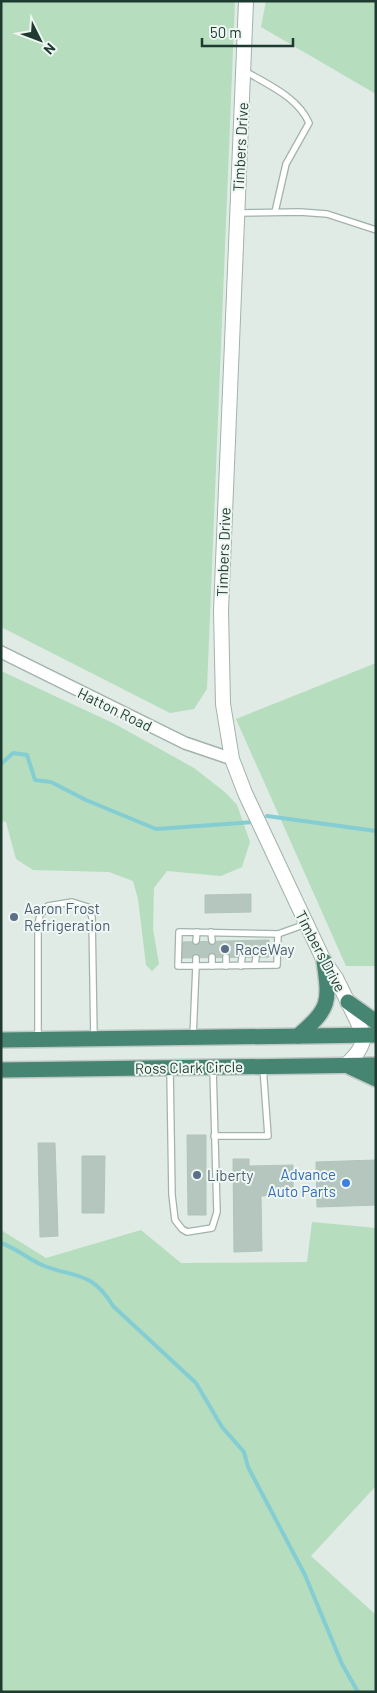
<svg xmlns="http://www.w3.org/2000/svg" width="377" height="1693" font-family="Barlow,sans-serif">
	<rect width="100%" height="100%" fill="#dfebe4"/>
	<!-- green -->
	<g fill="#b6ddbe">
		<path d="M1,1H235L207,689L194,709L170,713L1,627Z"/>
		<path d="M266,1H376V94L261,27Z"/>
		<path d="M376,663V966H346L236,719Z"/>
		<path d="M1,671L115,724L194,768L226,793L237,805L250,842L242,867L221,876L167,871L154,888L153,929L159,964L152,971L146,965L138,899L133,881L109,872L33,870L16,859L6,822L1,821Z"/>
		<path d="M312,1222L376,1228V1486L311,1556L376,1615V1692H1V1230L46,1258L141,1230L181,1263L307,1262Z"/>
	</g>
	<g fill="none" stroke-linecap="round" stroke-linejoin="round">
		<!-- stream -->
		<g stroke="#84cdd3" stroke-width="4">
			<path d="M1,764L13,753L27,755L35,780L51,782L86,800L156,829L254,822"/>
			<path d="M267,816L376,831"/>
			<path d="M1,1243C16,1248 28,1259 42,1265C73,1278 92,1270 113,1306L196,1383L222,1427L244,1452L248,1467L305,1575L342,1664L358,1692"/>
		</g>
	</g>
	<!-- building -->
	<g fill="#b4c6bd" stroke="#b1c5bb">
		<path d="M251,894V912L205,913V895Z"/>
		<path d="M269,940V957L181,958L182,942Z"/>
		<path d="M187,1135H206V1215H188Z"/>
		<path d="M38,1143H55L58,1236L40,1237Z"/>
		<path d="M82,1156H105L104,1213H82Z"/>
		<path d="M233,1159H249V1166L293,1165V1195L261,1196L262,1251L234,1252Z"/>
		<path d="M376,1160V1205L317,1207L316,1162Z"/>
	</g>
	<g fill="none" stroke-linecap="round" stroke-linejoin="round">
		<!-- service casing -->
		<g stroke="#a2b3ab" stroke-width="8">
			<g id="service">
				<path d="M245,71C268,85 298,97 309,123L286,164L275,212"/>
				<path d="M237,213L300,212L327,214L376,230"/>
				<path d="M211,932L212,941"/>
				<path d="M196,941L197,932"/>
				<path d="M212,957V966"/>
				<path d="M226,957V966"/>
				<path d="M196,958V966H178L179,932L278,934"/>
				<path d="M255,965L256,957"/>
				<path d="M241,966L242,957"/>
				<path d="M193,1037L196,966L277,965L278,934L306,924"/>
				<path d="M38,1039V924L40,915L48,906L72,902L88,907L92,917L94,1039"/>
				<path d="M170,1070L172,1195L175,1220L182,1229L187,1232L212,1228L217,1212L213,1069"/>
				<path d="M214,1136H268L263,1067"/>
			</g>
		</g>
		<!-- minor casing -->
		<g stroke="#a2b3ab" stroke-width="14">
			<path id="minor" d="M1,652L185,743L232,759"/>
		</g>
		<!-- tertiary casing -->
		<g stroke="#a2b3ab" stroke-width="16">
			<path id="tertiary" d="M246,1L221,611L223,704L232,759L245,793L324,961L336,978L364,1035C363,1048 355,1056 346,1065"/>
		</g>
		<!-- trunk casing -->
		<g stroke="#c0c8c5" stroke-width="18">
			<g id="trunk">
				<path d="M348,1002L376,1022"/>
				<path d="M298,1036C330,1008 330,1003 324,961"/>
				<path d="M1,1040L376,1035"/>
				<path d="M350,1067L376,1079"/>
				<path d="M1,1070L376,1065"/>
			</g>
		</g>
		<!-- service -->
		<use href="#service" stroke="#fff" stroke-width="5.5"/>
		<!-- minor -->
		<use href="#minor" stroke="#fff" stroke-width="11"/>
		<!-- tertiary -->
		<use href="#tertiary" stroke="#fff" stroke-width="14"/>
		<!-- trunk -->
		<use href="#trunk" stroke="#468572" stroke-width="15"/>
	</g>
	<!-- markers -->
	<g fill="#5c6f8a" stroke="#eff7f3" stroke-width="2">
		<circle cx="14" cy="917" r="5"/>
		<circle cx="225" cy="949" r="5"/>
		<circle cx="197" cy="1175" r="5"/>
	</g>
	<circle fill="#3f7fe0" stroke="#eff7f3" stroke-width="2" cx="346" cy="1183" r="5"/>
	<g text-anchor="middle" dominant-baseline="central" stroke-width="4" stroke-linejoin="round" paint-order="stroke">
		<!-- street labels -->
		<g font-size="15" fill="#1f3b31" stroke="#eff7f3">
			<text transform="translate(240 147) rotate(-87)">Timbers Drive</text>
			<text transform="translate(223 552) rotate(-88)">Timbers Drive</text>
			<text transform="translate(115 709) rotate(26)">Hatton Road</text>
			<text transform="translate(321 951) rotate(62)">Timbers Drive</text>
			<text transform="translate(189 1067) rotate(-1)">Ross Clark Circle</text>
		</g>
		<!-- service labels -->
		<g font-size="15" fill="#4e5e75" stroke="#eff7f3" text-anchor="start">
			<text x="24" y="908">Aaron Frost<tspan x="24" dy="17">Refrigeration</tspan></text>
			<text x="235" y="949">RaceWay</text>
			<text x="207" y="1175">Liberty</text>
		</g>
		<!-- shop labels -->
		<g font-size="15" fill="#366cbe" stroke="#eff7f3" text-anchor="end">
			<text x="336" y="1174">Advance<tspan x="336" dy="17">Auto Parts</tspan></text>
		</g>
	</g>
	<!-- border -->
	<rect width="377" height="1693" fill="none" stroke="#1f3b31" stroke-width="5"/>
	<!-- north arrow -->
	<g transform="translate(40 40) rotate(132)" stroke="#eff7f3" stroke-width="4" paint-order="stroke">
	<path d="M0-4L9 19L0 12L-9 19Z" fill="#1f3b31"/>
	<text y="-8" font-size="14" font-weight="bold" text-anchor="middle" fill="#1f3b31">N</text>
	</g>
	<!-- scale -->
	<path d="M202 38v8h91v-8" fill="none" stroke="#1f3b31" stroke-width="2.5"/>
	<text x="210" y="38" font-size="15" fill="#1f3b31" stroke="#eff7f3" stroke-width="4" paint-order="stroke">50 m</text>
</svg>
